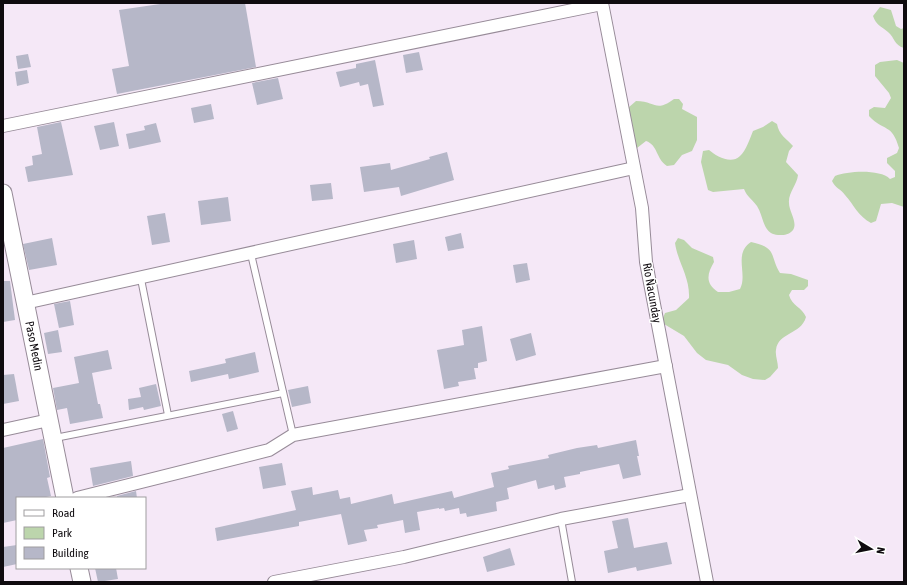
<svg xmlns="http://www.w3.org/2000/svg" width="907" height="585" font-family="'Asap Condensed',sans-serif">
	<rect width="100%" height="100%" fill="#f5e8f7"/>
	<!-- green -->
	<g fill="#bcd5ac">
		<path d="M880,7L891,10L896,26L901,29L904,28V48C894,45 895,38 888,32C881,26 876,25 873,16Z"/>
		<path d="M897,60L904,63V207L892,203L881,204L876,221L871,223C858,216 854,205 845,195C841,189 835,188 832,181L835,176C848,171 880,169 890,179L895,177V171L887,163V158L897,153L899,148C892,123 884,132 869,116V110L874,107L885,108L891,98L889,93L875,76V65L880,62Z"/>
		<path d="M674,99H679L683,104L682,109L697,117V140L692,151L682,155L674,165L667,166C656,159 658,145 646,141L637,148L631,146L628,108L636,101C656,101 655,113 674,99Z"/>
		<path d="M772,121L777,124C779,135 786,138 793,146L789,151L786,162L798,175C797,185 788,193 789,203C789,212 798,222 793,230C791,233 786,235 782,235C762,236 765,219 757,206C753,200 747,197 744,189L713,192L708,190L701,162L703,151L709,150C716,156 731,165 740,156C746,151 750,138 753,131L763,127Z"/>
		<path d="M678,238L684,240L692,248L713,257L714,262C707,274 705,283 718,292H729L740,289C748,274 733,254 751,242C778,248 769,255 780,273L791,274L808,280V286L804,290H792L789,295C792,306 802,307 806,317C801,335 778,332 776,350C775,355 778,362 778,368L770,377L765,380L753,379L742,375L728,365L706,360L697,353L684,336L664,324L663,318L665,313L676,310L689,298C690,277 678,263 675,243Z"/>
	</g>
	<!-- building -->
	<g fill="#b6b7c8">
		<path d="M167,3H245L256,67L117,94L112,69L129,66L119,10Z"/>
		<path d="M419,52L423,70L406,73L403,55Z"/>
		<path d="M28,54L31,67L18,69L16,56Z"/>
		<path d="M375,60L384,105L373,107L368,84L360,86L359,82L340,87L336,72L356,68V64Z"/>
		<path d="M27,70L29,83L17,86L15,72Z"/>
		<path d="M278,78L283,99L257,105L252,83Z"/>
		<path d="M211,104L214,119L194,123L191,108Z"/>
		<path d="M61,122L73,175L28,182L25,167L33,165L32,156L42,154L37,127Z"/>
		<path d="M114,122L119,146L100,150L94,126Z"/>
		<path d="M156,123L161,142L129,149L126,134L145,130L144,126Z"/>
		<path d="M447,152L454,180L401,196L399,187L364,192L360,167L390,163L391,170L430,159L429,157Z"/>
		<path d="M331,183L333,199L312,201L310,185Z"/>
		<path d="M228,197L231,221L201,225L198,201Z"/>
		<path d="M165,213L170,242L152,245L147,216Z"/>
		<path d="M461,233L464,248L448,251L445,237Z"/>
		<path d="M52,238L57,265L29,270L23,244Z"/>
		<path d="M414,240L417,259L396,263L393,244Z"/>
		<path d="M527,263L530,280L516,283L513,265Z"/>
		<path d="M3,281H10L15,320L3,322Z"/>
		<path d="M70,301L74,325L59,328L54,304Z"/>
		<path d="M482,326L487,361L478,363V368H474L476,379L458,382L459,386L444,389L437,350L464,345L462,330Z"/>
		<path d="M58,330L62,352L48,354L44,333Z"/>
		<path d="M531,333L536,355L516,361L510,339Z"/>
		<path d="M108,350L112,369L92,373L98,404H100L103,418L70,424L67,408L57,410L53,388L79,383L74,357Z"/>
		<path d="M255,352L259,372L229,379L228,374L191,382L189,371L226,363L225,359Z"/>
		<path d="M14,374L19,401L3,404V375Z"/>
		<path d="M156,384L161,406L144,410L143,407L129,410L128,399L141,397L139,388Z"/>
		<path d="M308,386L311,403L292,407L288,390Z"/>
		<path d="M233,411L238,429L227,432L222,414Z"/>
		<path d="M43,439L50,477L47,478L51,496L41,498H17V520L3,523V448Z"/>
		<path d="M636,440L639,456H637L641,475L623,479L619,464L580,472V474L564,477L566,487L555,490L554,485L538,489L536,480L507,488L509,499L496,502L497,511L467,517L466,513L460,514L459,508L445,511L444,508L439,509V508L417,512L420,530L405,533L403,520L377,525L378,528L364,530L367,541L348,545L341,514L299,522V526L217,541L215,528L296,510L291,491L312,487L313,495L338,490L340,499L350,497L351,504L392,494L394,504L452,491L454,498L494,487L491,473L509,469L508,466L549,458L548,455L577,448L597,445L598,448Z"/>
		<path d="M131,461L133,476L93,486L90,468Z"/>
		<path d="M282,463L286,485L263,489L259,467Z"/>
		<path d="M136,491L137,498H117V496Z"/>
		<path d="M628,518L634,548L667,542L672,564L637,571L636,567L608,573L604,551L618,548L612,521Z"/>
		<path d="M17,545V564L3,567V547Z"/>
		<path d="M510,548L515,565L487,572L483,557Z"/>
		<path d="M95,568H116L118,579L98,582Z"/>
	</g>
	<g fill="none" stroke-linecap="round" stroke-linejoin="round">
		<!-- lane casing -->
		<g stroke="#978b98" stroke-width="8">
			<g id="lane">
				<path d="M251,254L293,435"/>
				<path d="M141,279L168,415"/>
				<path d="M55,438L283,393"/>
				<path d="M561,519L572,582"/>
			</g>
		</g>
		<!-- street casing -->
		<g stroke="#978b98" stroke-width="14">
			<g id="street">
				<path d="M602,3L642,208L646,262L707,582"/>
				<path d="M3,126L602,4"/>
				<path d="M25,303L634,168"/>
				<path d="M3,430L49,420"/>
				<path d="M77,498L269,450L293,435L666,366"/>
				<path d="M274,582L404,557L561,519L690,495"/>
			</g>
		</g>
		<!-- secondary casing -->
		<g stroke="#978b98" stroke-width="19">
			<g id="secondary">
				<path d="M3,193L65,498"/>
				<path d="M79,568L82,582"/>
			</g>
		</g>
		<!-- lane -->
		<use href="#lane" stroke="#fff" stroke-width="6"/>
		<!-- street -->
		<use href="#street" stroke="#fff" stroke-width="12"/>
		<!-- secondary -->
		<use href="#secondary" stroke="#fff" stroke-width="17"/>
	</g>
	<g text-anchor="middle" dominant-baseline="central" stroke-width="3" stroke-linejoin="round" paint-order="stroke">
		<!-- street labels -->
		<g font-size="12" fill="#0f0b0f" stroke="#fff">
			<text transform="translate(652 293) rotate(80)">Río Ñacunday</text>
			<text transform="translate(34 346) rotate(79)">Paso Medin</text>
		</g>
	</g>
	<!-- border -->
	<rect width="907" height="585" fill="none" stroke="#0f0b0f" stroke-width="8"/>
	<!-- legend -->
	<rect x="16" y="497" width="130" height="72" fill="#ffffff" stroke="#9f9d9f"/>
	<rect x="24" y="510" width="20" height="6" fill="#ffffff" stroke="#9f9d9f"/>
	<text x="52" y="517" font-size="12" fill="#0f0b0f">Road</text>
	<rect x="24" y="527" width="20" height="12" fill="#bcd5ac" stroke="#9f9d9f"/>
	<text x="52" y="537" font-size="12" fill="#0f0b0f">Park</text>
	<rect x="24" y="547" width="20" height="12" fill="#b6b7c8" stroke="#9f9d9f"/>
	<text x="52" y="557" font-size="12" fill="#0f0b0f">Building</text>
	<!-- north arrow -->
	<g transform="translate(871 549) rotate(100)" stroke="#ffffff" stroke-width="3" paint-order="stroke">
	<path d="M0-3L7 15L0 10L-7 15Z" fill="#0f0b0f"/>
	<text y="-6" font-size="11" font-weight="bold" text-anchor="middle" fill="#0f0b0f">N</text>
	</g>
</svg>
